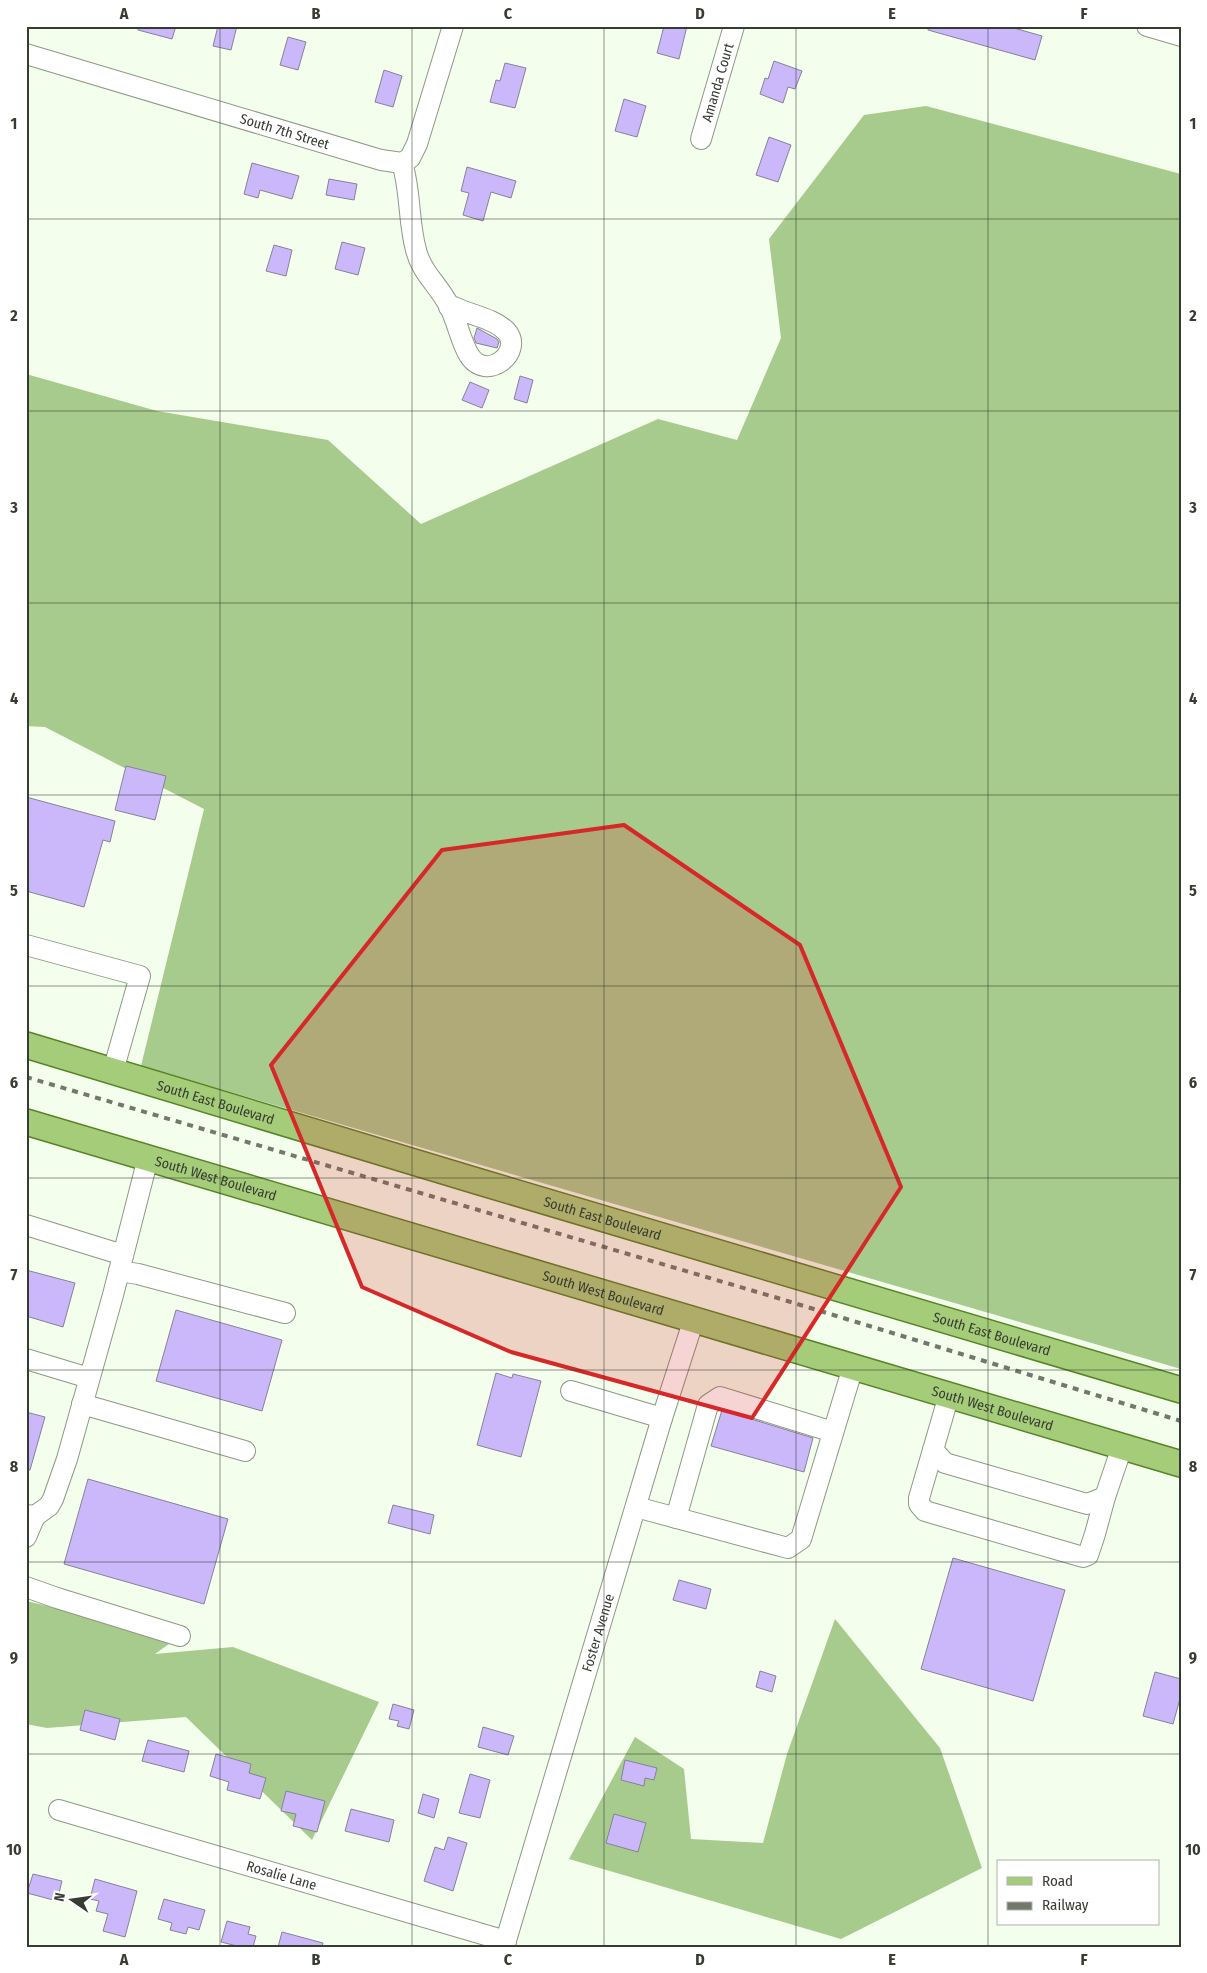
<svg xmlns="http://www.w3.org/2000/svg" width="1207" height="1973" font-family="'Fira Sans Condensed',sans-serif">
	<rect width="100%" height="100%" fill="#f3feec"/>
	<!-- forest -->
	<g fill="#a7cb8c">
		<path d="M926,106L1181,174V1369L141,1066L204,809L45,727L26,726V374L157,411L328,440L421,524L658,419L737,440L781,338L769,239L864,115Z"/>
		<path d="M26,1601L180,1636L155,1654L233,1647L379,1702L312,1840L186,1717L47,1728L26,1724Z"/>
		<path d="M835,1619L940,1748L982,1868L841,1939L569,1859L635,1737L684,1769L691,1839L763,1843L787,1754Z"/>
	</g>
	<!-- building -->
	<g fill="#cab8fb" stroke="#878197">
		<path d="M139,26H176L172,39L138,30Z"/>
		<path d="M218,26H237L231,50L213,46Z"/>
		<path d="M664,26H687L679,59L657,53Z"/>
		<path d="M928,26H1007L1042,36L1035,60L928,30Z"/>
		<path d="M288,37L306,42L298,70L280,65Z"/>
		<path d="M774,61L802,71L795,89L788,87L783,103L760,94L765,78L768,79Z"/>
		<path d="M505,63L526,68L515,108L490,102L496,80L500,81Z"/>
		<path d="M384,70L402,76L393,107L375,102Z"/>
		<path d="M624,99L646,106L637,137L615,131Z"/>
		<path d="M769,137L791,145L778,182L756,175Z"/>
		<path d="M252,163L299,176L292,199L260,190L258,198L244,194Z"/>
		<path d="M467,167L516,181L511,198L491,192L483,221L463,215L469,193L461,191Z"/>
		<path d="M329,179L357,184L354,200L326,195Z"/>
		<path d="M342,242L365,248L358,275L335,269Z"/>
		<path d="M274,245L292,250L286,276L266,271Z"/>
		<path d="M477,328L497,339L499,342L497,348L476,343L474,338Z"/>
		<path d="M520,376L533,380L527,403L514,399Z"/>
		<path d="M470,382L489,390L482,408L462,400Z"/>
		<path d="M126,766L166,776L155,820L115,810Z"/>
		<path d="M26,797L115,821L110,842L103,840L84,907L26,891Z"/>
		<path d="M26,1270L75,1283L63,1327L26,1316Z"/>
		<path d="M176,1310L282,1340L262,1411L156,1381Z"/>
		<path d="M496,1373L512,1378L513,1374L541,1381L521,1457L477,1445Z"/>
		<path d="M722,1410L813,1438L804,1472L711,1446Z"/>
		<path d="M26,1412L45,1417L30,1470H26Z"/>
		<path d="M88,1479L228,1519L204,1604L64,1564Z"/>
		<path d="M393,1505L434,1515L430,1534L388,1523Z"/>
		<path d="M953,1558L1065,1590L1033,1701L921,1669Z"/>
		<path d="M679,1580L711,1589L706,1609L673,1600Z"/>
		<path d="M760,1671L776,1676L772,1692L756,1687Z"/>
		<path d="M1155,1672L1181,1679V1695L1173,1724L1143,1716Z"/>
		<path d="M393,1704L414,1710L409,1729L397,1726L399,1721L389,1719Z"/>
		<path d="M85,1710L120,1719L115,1740L80,1730Z"/>
		<path d="M483,1727L514,1736L508,1755L478,1747Z"/>
		<path d="M148,1740L189,1751L184,1772L142,1761Z"/>
		<path d="M216,1754L251,1764L249,1773L266,1778L260,1799L227,1790L229,1782L210,1776Z"/>
		<path d="M625,1760L657,1768L654,1780L645,1778L644,1786L621,1780Z"/>
		<path d="M470,1774L490,1780L480,1818L459,1813Z"/>
		<path d="M286,1791L325,1801L317,1832L293,1826L296,1814L281,1811Z"/>
		<path d="M423,1794L439,1799L434,1818L418,1813Z"/>
		<path d="M351,1809L394,1820L389,1842L345,1831Z"/>
		<path d="M614,1814L646,1823L638,1852L606,1843Z"/>
		<path d="M448,1837L467,1843L453,1891L424,1881L435,1847L444,1850Z"/>
		<path d="M33,1874L62,1881L57,1901L27,1893Z"/>
		<path d="M95,1879L137,1891L125,1937L103,1931L108,1914L96,1911L99,1901L90,1899Z"/>
		<path d="M164,1899L205,1910L199,1930L188,1927L186,1934L170,1930L172,1923L158,1919Z"/>
		<path d="M227,1921L250,1927L248,1934L256,1936L253,1947H241L221,1942Z"/>
		<path d="M282,1932L323,1943L322,1947H278Z"/>
	</g>
	<g fill="none" stroke-linecap="round" stroke-linejoin="round">
		<!-- minor casing -->
		<g stroke="#8d9984" stroke-width="22">
			<g id="minor">
				<path d="M1147,26L1181,36"/>
				<path id="s1" d="M26,54L381,160L402,163L410,158L417,144L453,26"/>
				<path id="s2" d="M701,139L734,26"/>
				<path d="M402,163C411,191 408,221 416,250C421,271 437,284 447,302C457,318 459,338 469,355C486,383 525,352 506,331C493,318 470,315 454,307H449"/>
				<path d="M26,945L140,976L113,1071"/>
				<path d="M26,1225L123,1255"/>
				<path d="M119,1271L138,1274L285,1313"/>
				<path d="M26,1359L89,1378"/>
				<path d="M571,1391L662,1418"/>
				<path d="M949,1395L933,1450L945,1463L1087,1504L1105,1497L1122,1447"/>
				<path d="M82,1404L245,1451"/>
				<path d="M933,1450L919,1498V1504L925,1511L1083,1557L1088,1555L1095,1534L1105,1497"/>
				<path d="M636,1507L788,1548L801,1539L853,1367"/>
				<path d="M26,1515L35,1516L49,1506L53,1499L67,1459L113,1295L148,1158"/>
				<path d="M676,1518L708,1405L720,1397L833,1432"/>
				<path d="M26,1537L35,1516"/>
				<path d="M26,1587L57,1598L180,1636"/>
				<path id="s3" d="M59,1810L506,1941"/>
				<path id="s4" d="M504,1947L662,1418L694,1319"/>
			</g>
		</g>
		<!-- major casing -->
		<g stroke="#588427" stroke-width="28">
			<g id="major">
				<path id="s5" d="M26,1045L480,1182L1181,1390"/>
				<path id="s6" d="M26,1122L1181,1464"/>
			</g>
		</g>
		<!-- minor -->
		<use href="#minor" stroke="#fff" stroke-width="20"/>
		<!-- major -->
		<use href="#major" stroke="#a5cc79" stroke-width="25"/>
		<!-- rail -->
		<path stroke="#71786c" stroke-width="4" stroke-dasharray="6 6" stroke-linecap="butt" d="M26,1077L781,1299L1181,1421"/>
	</g>
	<!-- marked area -->
	<path fill="#d62828" fill-opacity="0.2" stroke="#d62828" stroke-width="4" stroke-linejoin="round" d="M624,825L800,945L901,1187L752,1418L511,1352L362,1287L271,1065L442,850Z"/>
	<!-- grid -->
	<path fill="none" stroke="#373c33" stroke-width="1" stroke-opacity="0.55" d="M220,26V1947M412,26V1947M604,26V1947M796,26V1947M988,26V1947M26,219H1181M26,411H1181M26,603H1181M26,795H1181M26,986H1181M26,1178H1181M26,1370H1181M26,1562H1181M26,1754H1181"/>
	<g text-anchor="middle" dominant-baseline="central" stroke-width="5" stroke-linejoin="round" paint-order="stroke">
		<!-- street labels -->
		<g font-size="14" fill="#373c33" stroke="#fff">
			<text stroke="none"><textPath href="#s2" startOffset="59">Amanda Court</textPath></text>
			<text stroke="none"><textPath href="#s1" startOffset="270">South 7th Street</textPath></text>
			<text stroke="none"><textPath href="#s5" startOffset="198">South East Boulevard</textPath></text>
			<text stroke="none"><textPath href="#s6" startOffset="198">South West Boulevard</textPath></text>
			<text stroke="none"><textPath href="#s5" startOffset="602">South East Boulevard</textPath></text>
			<text stroke="none"><textPath href="#s6" startOffset="602">South West Boulevard</textPath></text>
			<text stroke="none"><textPath href="#s5" startOffset="1008">South East Boulevard</textPath></text>
			<text stroke="none"><textPath href="#s6" startOffset="1008">South West Boulevard</textPath></text>
			<text stroke="none"><textPath href="#s4" startOffset="328">Foster Avenue</textPath></text>
			<text stroke="none"><textPath href="#s3" startOffset="232">Rosalie Lane</textPath></text>
		</g>
	</g>
	<!-- border -->
	<rect width="1207" height="1973" fill="none" stroke="#ffffff" stroke-width="55"/>
	<!-- legend -->
	<rect x="997" y="1860" width="162" height="65" fill="#ffffff" stroke="#afb1ad"/>
	<rect x="1007" y="1877" width="25" height="8" fill="#a5cc79" stroke="#afb1ad"/>
	<text x="1042" y="1886" font-size="15" fill="#373c33">Road</text>
	<rect x="1007" y="1902" width="25" height="8" fill="#71786c" stroke="#afb1ad"/>
	<text x="1042" y="1910" font-size="15" fill="#373c33">Railway</text>
	<!-- north arrow -->
	<g transform="translate(72 1900) rotate(283)" stroke="#ffffff" stroke-width="4" paint-order="stroke">
	<path d="M0-4L9 19L0 12L-9 19Z" fill="#373c33"/>
	<text y="-8" font-size="14" font-weight="bold" text-anchor="middle" fill="#373c33">N</text>
	</g>
	<rect x="28" y="28" width="1152" height="1918" fill="none" stroke="#373c33" stroke-width="2"/>
	<g font-size="16" text-anchor="middle" font-weight="bold" fill="#373c33">
		<text x="124" y="19">A</text>
		<text x="316" y="19">B</text>
		<text x="508" y="19">C</text>
		<text x="700" y="19">D</text>
		<text x="892" y="19">E</text>
		<text x="1084" y="19">F</text>
		<text x="14" y="129">1</text>
		<text x="1193" y="129">1</text>
		<text x="14" y="321">2</text>
		<text x="1193" y="321">2</text>
		<text x="14" y="513">3</text>
		<text x="1193" y="513">3</text>
		<text x="14" y="704">4</text>
		<text x="1193" y="704">4</text>
		<text x="14" y="896">5</text>
		<text x="1193" y="896">5</text>
		<text x="14" y="1088">6</text>
		<text x="1193" y="1088">6</text>
		<text x="14" y="1280">7</text>
		<text x="1193" y="1280">7</text>
		<text x="14" y="1472">8</text>
		<text x="1193" y="1472">8</text>
		<text x="14" y="1663">9</text>
		<text x="1193" y="1663">9</text>
		<text x="14" y="1855">10</text>
		<text x="1193" y="1855">10</text>
		<text x="124" y="1965">A</text>
		<text x="316" y="1965">B</text>
		<text x="508" y="1965">C</text>
		<text x="700" y="1965">D</text>
		<text x="892" y="1965">E</text>
		<text x="1084" y="1965">F</text>
	</g>
</svg>
